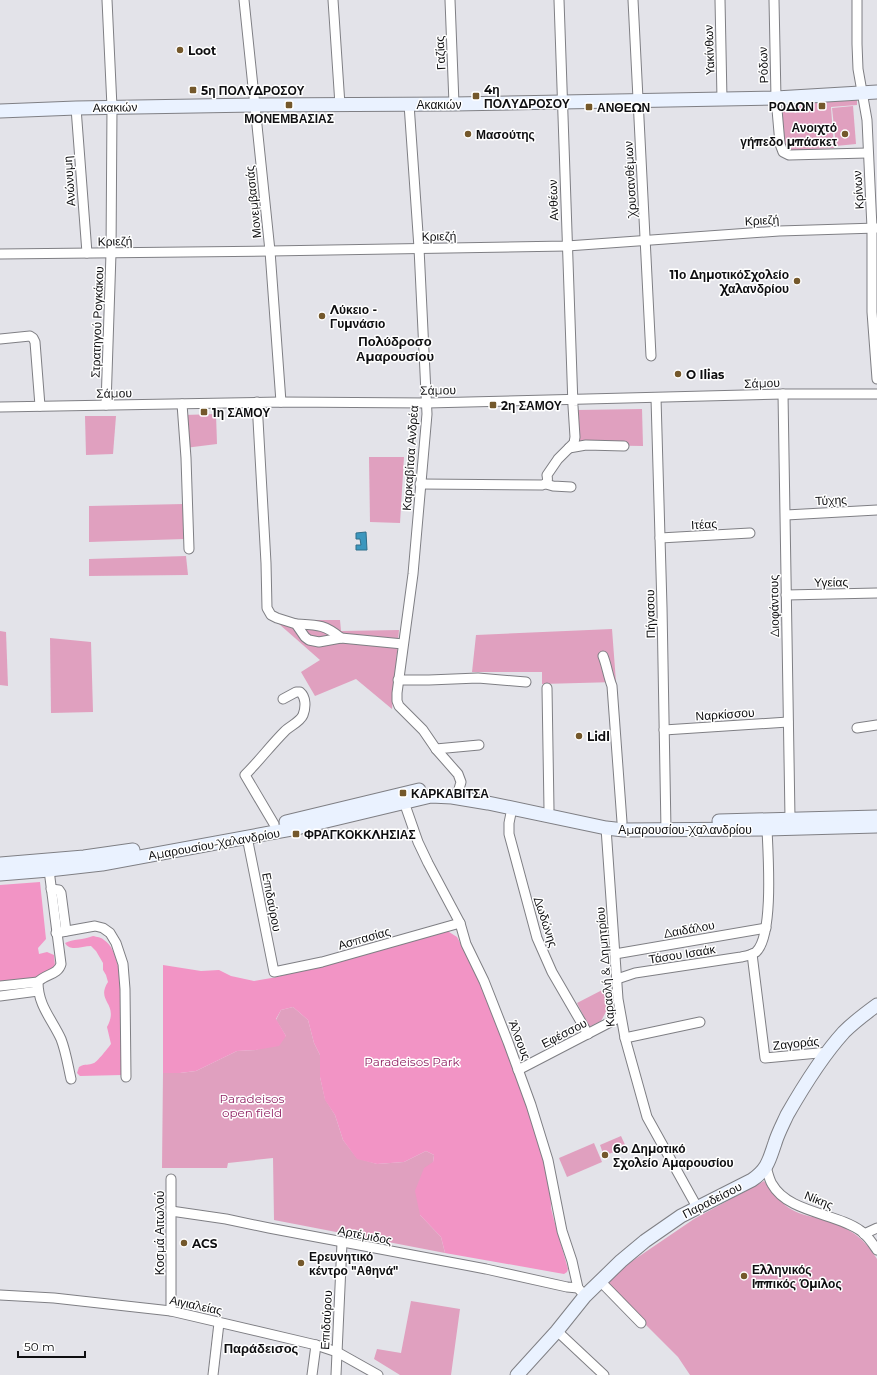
<svg xmlns="http://www.w3.org/2000/svg" width="877" height="1375" font-family="Montserrat,sans-serif">
	<rect width="100%" height="100%" fill="#e3e3e9"/>
	<!-- green -->
	<g fill="#e0a0bf">
		<path d="M857,99V105L831,107L834,148L784,151L780,105Z"/>
		<path d="M853,106L856,144L836,146L832,108Z"/>
		<path d="M642,409L643,446L578,445L577,410Z"/>
		<path d="M216,414L217,444L185,448L184,415Z"/>
		<path d="M85,416H116L113,454L86,455Z"/>
		<path d="M369,457H404L400,523L370,522Z"/>
		<path d="M184,504L185,539L89,542V506Z"/>
		<path d="M186,556L188,575L89,576V559Z"/>
		<path d="M279,618L300,620H340L341,631L399,630L392,709L356,679L315,696L301,672L320,660L279,624Z"/>
		<path d="M612,629L616,682L542,684V672H472L476,635Z"/>
		<path d="M0,631L6,632L8,686L0,685Z"/>
		<path d="M50,638L91,642L93,712L51,713Z"/>
		<path d="M608,987L612,993V999L609,1006L601,1021L589,1027L577,1003Z"/>
		<path d="M293,1007L308,1020L314,1043L320,1055V1077L325,1099L335,1115L343,1140L357,1158L377,1164L404,1162L426,1151L434,1155L433,1162L420,1215L441,1237L445,1253L274,1220L273,1158L228,1163L227,1168H162L163,1073H180L196,1071L237,1051L256,1050L286,1036L276,1020L281,1010Z"/>
		<path d="M621,1136L626,1147L604,1156L600,1145Z"/>
		<path d="M594,1143L602,1162L567,1177L559,1158Z"/>
		<path d="M764,1181C771,1190 779,1201 789,1208C798,1214 808,1216 818,1218C845,1226 862,1234 877,1259V1375H690L678,1357L604,1283L619,1270L694,1219Z"/>
		<path d="M411,1301L460,1309L451,1375H400L374,1359L377,1349L401,1353Z"/>
	</g>
	<!-- forest -->
	<g fill="#f294c5">
		<path d="M40,882L46,939L38,948L39,954L47,952L54,955L55,966L33,980L0,983V885Z"/>
		<path d="M443,932H449L457,937L468,957L484,994L519,1083L550,1179L551,1208L554,1220L568,1269L567,1272L564,1274L445,1253L441,1237L420,1215L415,1191L424,1168L433,1162L434,1155L426,1151L404,1162L377,1164L357,1159L343,1140L335,1115L325,1100L320,1077V1055L314,1043L308,1020L293,1007L281,1010L276,1019L286,1036L279,1046L256,1050L237,1051L196,1071L180,1073H163V965L201,971L219,970L231,976L254,981L277,977L434,933Z"/>
		<path d="M93,936C97,937 101,937 104,940C129,955 122,1048 122,1075L80,1076L77,1073L79,1067C86,1063 88,1066 94,1063C97,1062 108,1048 111,1044L107,1027C120,1003 95,1002 108,982L106,975L103,970V963L96,951L91,946C82,946 70,952 65,943C73,939 83,940 93,936Z"/>
	</g>
	<!-- water -->
	<path fill="#3c97be" stroke="#2e6e8a" d="M366,532L367,550H356V545H361L360,539H356V533Z"/>
	<g fill="none" stroke-linecap="round" stroke-linejoin="round">
		<!-- street casing -->
		<g stroke="#7f7f84" stroke-width="11">
			<g id="street">
				<path d="M244,0L270,251L281,402"/>
				<path d="M333,0L340,105"/>
				<path d="M450,0L454,104"/>
				<path d="M633,0L651,356"/>
				<path d="M720,0L722,99"/>
				<path d="M774,0L776,98L780,144L783,152L789,155L867,153"/>
				<path d="M857,0V44L858,69L867,120L872,228V312L877,379"/>
				<path d="M409,104L419,248L427,414L413,574L397,693V701L399,706L423,730L436,749L458,774L461,782L459,789"/>
				<path d="M76,108L87,253"/>
				<path d="M0,254L270,251L567,246L779,231L877,228"/>
				<path d="M0,339L30,336L33,338L35,342L40,406"/>
				<path d="M783,394L790,818"/>
				<path d="M656,398L662,607L666,830"/>
				<path d="M257,402L266,563L267,608L271,615L277,618L296,624L305,637L309,640L319,642L341,638L403,644"/>
				<path d="M182,404L186,458L189,549"/>
				<path d="M106,405L111,253L112,107L107,0"/>
				<path d="M0,407L281,402L427,403L783,394H877"/>
				<path d="M569,448L586,445L624,446"/>
				<path d="M420,484L542,485C548,483 548,481 547,475L558,459L574,443L575,437L573,406L559,0"/>
				<path d="M546,484L553,486L571,487"/>
				<path d="M786,515L877,510"/>
				<path d="M660,538L750,533"/>
				<path d="M786,595L877,593"/>
				<path d="M296,624C317,625 324,624 341,638"/>
				<path d="M603,656C607,666 608,676 612,686L622,822"/>
				<path d="M398,680H429L478,678L526,682"/>
				<path d="M547,688L549,809"/>
				<path d="M857,728L877,725"/>
				<path d="M664,730L788,722"/>
				<path d="M436,749L479,745"/>
				<path d="M404,802L418,842L428,863L460,923L466,944L484,981L508,1042L531,1105L548,1160L562,1231L572,1261L578,1288L585,1296"/>
				<path d="M512,808L509,823V834L537,938L552,972L588,1034"/>
				<path d="M274,824L245,775C259,761 271,745 285,731C290,726 300,722 303,715C306,707 306,697 300,692H296L283,699"/>
				<path d="M606,828L618,999L625,1038L647,1117L697,1207"/>
				<path d="M247,837L274,972L322,962L460,923"/>
				<path d="M49,870L61,964C58,975 45,974 38,982C38,1006 52,1019 61,1039C66,1052 68,1066 71,1079"/>
				<path d="M51,889L59,890L61,893L66,931"/>
				<path d="M56,933L95,926L103,928L110,933L116,943L123,964L125,989L126,1077"/>
				<path d="M615,954L766,928"/>
				<path d="M752,954L765,1058L829,1052"/>
				<path d="M617,979L635,973L741,957C746,956 752,955 756,952C774,935 768,854 767,829"/>
				<path d="M0,986L38,982"/>
				<path d="M0,996L38,991"/>
				<path d="M625,1038L700,1022"/>
				<path d="M518,1070L620,1017"/>
				<path d="M766,1167C768,1173 769,1179 772,1184C788,1213 837,1213 861,1231C868,1236 873,1244 877,1250"/>
				<path d="M171,1179V1311"/>
				<path d="M171,1211L226,1219L269,1228L486,1269L567,1287L578,1288"/>
				<path d="M864,1234L877,1228"/>
				<path d="M600,1281L641,1323"/>
				<path d="M0,1295L54,1298L171,1311L316,1345L337,1352L378,1375"/>
				<path d="M557,1331L604,1375"/>
				<path d="M213,1375L219,1323"/>
				<path d="M312,1375L316,1345"/>
				<path d="M336,1375L342,1243"/>
			</g>
		</g>
		<!-- secondary casing -->
		<g stroke="#7f7f84" stroke-width="15">
			<g id="secondary">
				<path d="M0,111L76,108L255,105L454,104L776,98L877,92"/>
				<path d="M719,821L877,817"/>
				<path d="M286,822L419,790"/>
				<path d="M0,864L84,857L133,850"/>
				<path d="M0,874L49,870L102,864L297,828L431,796L452,797L488,803L606,828L624,830L767,829L877,826"/>
				<path d="M517,1375L557,1331L585,1296L621,1261L645,1241L681,1216L752,1180C768,1169 769,1160 775,1143C778,1133 783,1124 787,1115C803,1087 823,1055 844,1032C854,1022 866,1013 877,1005"/>
			</g>
		</g>
		<!-- street -->
		<use href="#street" stroke="#fff" stroke-width="9"/>
		<!-- secondary -->
		<use href="#secondary" stroke="#eaf2ff" stroke-width="13"/>
	</g>
	<!-- markers -->
	<g fill="#74582b" stroke="#fff" stroke-width="1.5">
		<circle cx="180" cy="50" r="4"/>
		<rect x="189" y="86" width="8" height="8" rx="2"/>
		<rect x="472" y="92" width="8" height="8" rx="2"/>
		<rect x="285" y="101" width="8" height="8" rx="2"/>
		<rect x="818" y="102" width="8" height="8" rx="2"/>
		<rect x="585" y="103" width="8" height="8" rx="2"/>
		<circle cx="468" cy="134" r="4"/>
		<circle cx="845" cy="134" r="4"/>
		<circle cx="797" cy="281" r="4"/>
		<circle cx="322" cy="316" r="4"/>
		<circle cx="678" cy="374" r="4"/>
		<rect x="489" y="401" width="8" height="8" rx="2"/>
		<rect x="200" y="408" width="8" height="8" rx="2"/>
		<circle cx="579" cy="736" r="4"/>
		<rect x="399" y="789" width="8" height="8" rx="2"/>
		<rect x="292" y="830" width="8" height="8" rx="2"/>
		<circle cx="605" cy="1155" r="4"/>
		<circle cx="184" cy="1243" r="4"/>
		<circle cx="301" cy="1263" r="4"/>
		<circle cx="744" cy="1276" r="4"/>
	</g>
	<g text-anchor="middle" dominant-baseline="central" stroke-width="3" stroke-linejoin="round" paint-order="stroke">
		<!-- poi labels -->
		<g font-size="12" font-weight="bold" fill="#0e0e10" stroke="#fff" text-anchor="start">
			<text x="188" y="50">Loot</text>
			<text x="484" y="89">4η<tspan x="484" dy="14">ΠΟΛΥΔΡΟΣΟΥ</tspan></text>
			<text x="201" y="90">5η ΠΟΛΥΔΡΟΣΟΥ</text>
			<text x="814" y="106" text-anchor="end">ΡΟΔΩΝ</text>
			<text x="597" y="107">ΑΝΘΕΩΝ</text>
			<text x="289" y="118" text-anchor="middle">ΜΟΝΕΜΒΑΣΙΑΣ</text>
			<text x="837" y="127" text-anchor="end">Ανοιχτό<tspan x="837" dy="14">γήπεδο μπάσκετ</tspan></text>
			<text x="476" y="134">Μασούτης</text>
			<text x="789" y="274" text-anchor="end">11ο ΔημοτικόΣχολείο<tspan x="789" dy="14">Χαλανδρίου</tspan></text>
			<text x="330" y="309">Λύκειο -<tspan x="330" dy="14">Γυμνάσιο</tspan></text>
			<text x="686" y="374">O Ilias</text>
			<text x="501" y="405">2η ΣΑΜΟΥ</text>
			<text x="212" y="412">1η ΣΑΜΟΥ</text>
			<text x="587" y="736">Lidl</text>
			<text x="411" y="793">ΚΑΡΚΑΒΙΤΣΑ</text>
			<text x="304" y="834">ΦΡΑΓΚΟΚΚΛΗΣΙΑΣ</text>
			<text x="613" y="1148">6ο Δημοτικό<tspan x="613" dy="14">Σχολείο Αμαρουσίου</tspan></text>
			<text x="192" y="1243">ACS</text>
			<text x="309" y="1256">Ερευνητικό<tspan x="309" dy="14">κέντρο "Αθηνά"</tspan></text>
			<text x="752" y="1269">Ελληνικός<tspan x="752" dy="14">Ιππικός Όμιλος</tspan></text>
		</g>
		<!-- street labels -->
		<g font-size="12" fill="#0e0e10" stroke="#fff">
			<text transform="translate(709 50) rotate(-92)">Υακίνθων</text>
			<text transform="translate(440 53) rotate(-93)">Γαζίας</text>
			<text transform="translate(763 65) rotate(-92)">Ρόδων</text>
			<text x="439" y="104">Ακακιών</text>
			<text transform="translate(115 107) rotate(-1)">Ακακιών</text>
			<text transform="translate(630 179) rotate(-93)">Χρυσανθέμων</text>
			<text transform="translate(69 181) rotate(-94)">Ανώνυμη</text>
			<text transform="translate(858 190) rotate(-94)">Κρίνων</text>
			<text transform="translate(553 200) rotate(-92)">Ανθέων</text>
			<text transform="translate(253 202) rotate(-96)">Μονεμβασιάς</text>
			<text transform="translate(762 220) rotate(-3)">Κριεζή</text>
			<text transform="translate(439 236) rotate(-1)">Κριεζή</text>
			<text transform="translate(115 241) rotate(-1)">Κριεζή</text>
			<text transform="translate(97 322) rotate(-88)">Στρατηγού Ρογκάκου</text>
			<text transform="translate(762 383) rotate(-2)">Σάμου</text>
			<text transform="translate(438 390) rotate(-1)">Σάμου</text>
			<text transform="translate(114 393) rotate(-1)">Σάμου</text>
			<text transform="translate(410 458) rotate(-86)">Καρκαβίτσα Ανδρέα</text>
			<text transform="translate(831 500) rotate(-3)">Τύχης</text>
			<text transform="translate(704 524) rotate(-3)">Ιτέας</text>
			<text transform="translate(831 582) rotate(-1)">Υγείας</text>
			<text transform="translate(774 606) rotate(-91)">Διοφάντους</text>
			<text transform="translate(650 614) rotate(-91)">Πήγασου</text>
			<text transform="translate(725 714) rotate(-4)">Ναρκίσσου</text>
			<text x="685" y="829">Αμαρουσίου-Χαλανδρίου</text>
			<text transform="translate(214 844) rotate(-10)">Αμαρουσίου-Χαλανδρίου</text>
			<text transform="translate(272 902) rotate(79)">Επιδαύρου</text>
			<text transform="translate(546 922) rotate(72)">Δωδώνης</text>
			<text transform="translate(689 929) rotate(-10)">Δαιδάλου</text>
			<text transform="translate(364 938) rotate(-16)">Ασπασίας</text>
			<text transform="translate(682 954) rotate(-9)">Τάσου Ισαάκ</text>
			<text transform="translate(605 967) rotate(-95)">Καραολή &amp; Δημητρίου</text>
			<text transform="translate(564 1033) rotate(-27)">Εφέσσου</text>
			<text transform="translate(520 1040) rotate(69)">Άλσους</text>
			<text transform="translate(796 1043) rotate(-6)">Ζαγοράς</text>
			<text transform="translate(712 1200) rotate(-27)">Παραδείσου</text>
			<text transform="translate(819 1200) rotate(22)">Νίκης</text>
			<text transform="translate(159 1233) rotate(-90)">Κοσμά Αιτωλού</text>
			<text transform="translate(365 1235) rotate(11)">Αρτέμιδος</text>
			<text transform="translate(196 1305) rotate(12)">Αιγιαλείας</text>
			<text transform="translate(326 1320) rotate(-87)">Επιδαύρου</text>
		</g>
		<!-- park labels -->
		<g font-size="12" fill="#912465" stroke="#fff">
			<text x="412" y="1061">Paradeisos Park</text>
			<text x="252" y="1098">Paradeisos<tspan x="252" dy="14">open field</tspan></text>
		</g>
		<!-- neighbourhood labels -->
		<g font-size="13" font-weight="bold" fill="#0e0e10" stroke="#fff">
			<text x="395" y="341">Πολύδροσο<tspan x="395" dy="15">Αμαρουσίου</tspan></text>
			<text x="261" y="1348">Παράδεισος</text>
		</g>
	</g>
	<!-- scale -->
	<path d="M18 1351v6h67v-6" fill="none" stroke="#0e0e10" stroke-width="2"/>
	<text x="24" y="1351" font-size="12" fill="#0e0e10" stroke="#ffffff" stroke-width="3" paint-order="stroke">50 m</text>
</svg>
